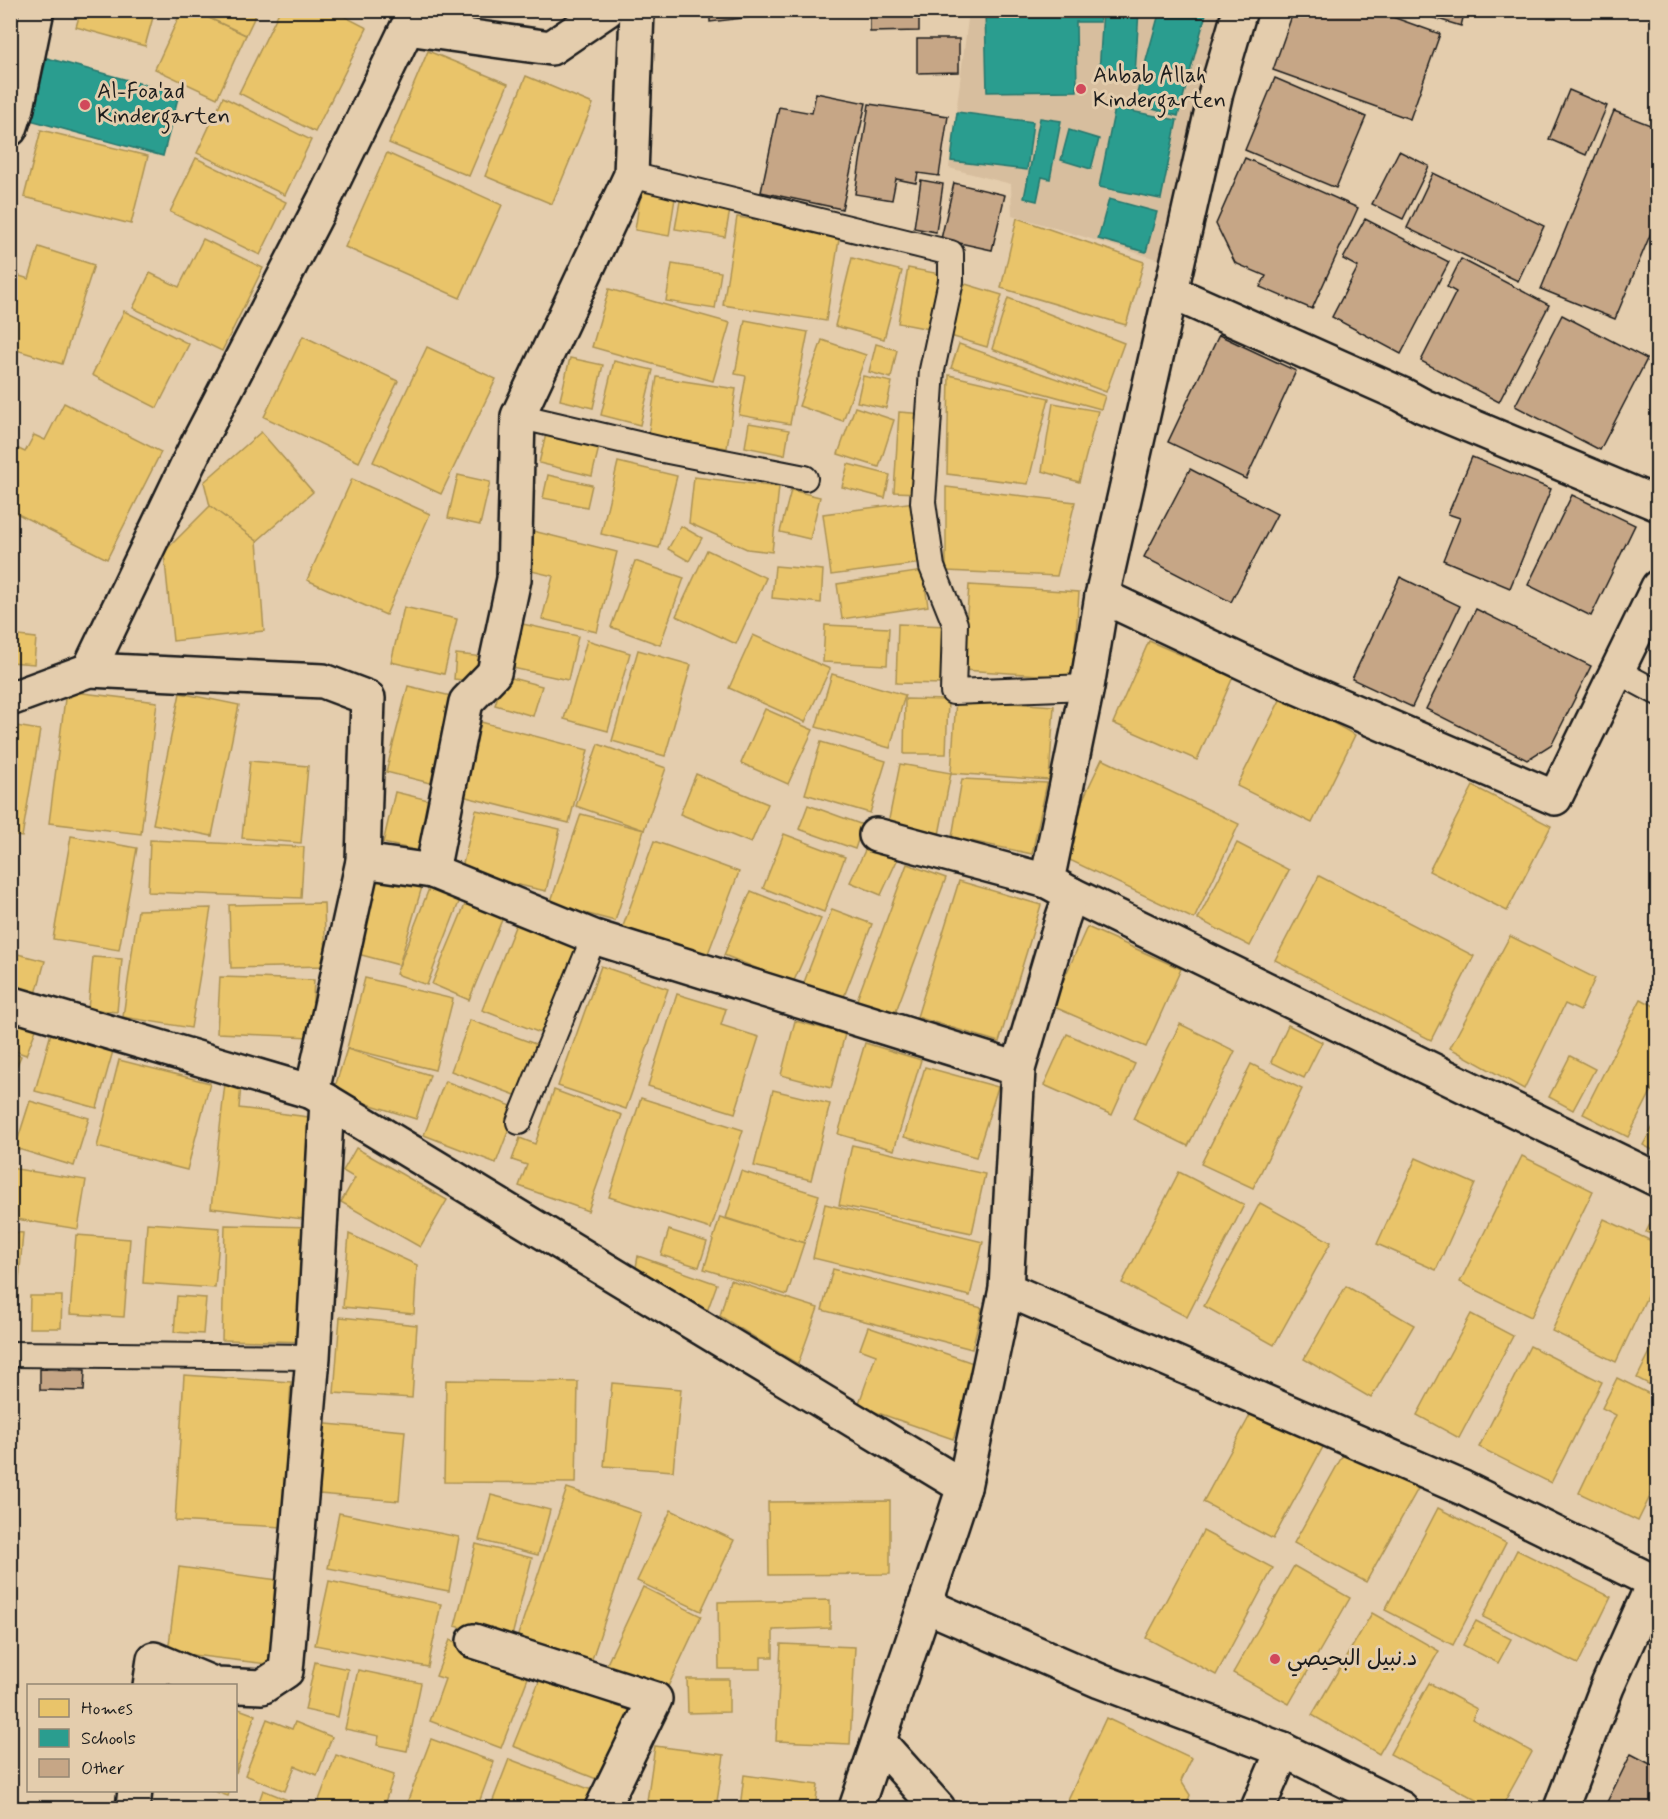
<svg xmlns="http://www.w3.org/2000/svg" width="1668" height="1819" font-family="Mynerve,'Playpen Sans Arabic',sans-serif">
	<rect width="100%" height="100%" fill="#e4cdad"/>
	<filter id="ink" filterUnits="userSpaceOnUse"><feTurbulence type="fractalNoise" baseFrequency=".0167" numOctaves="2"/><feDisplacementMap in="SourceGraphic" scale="12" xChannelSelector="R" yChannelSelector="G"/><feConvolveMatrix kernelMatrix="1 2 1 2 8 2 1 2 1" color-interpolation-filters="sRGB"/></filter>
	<g filter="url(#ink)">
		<!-- built -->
		<path fill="#d7be9e" d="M969,11H1222L1160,260L1012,215L1011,184L949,168Z"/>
		<!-- homes -->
		<g fill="#e9c46a" stroke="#ac9253" stroke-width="1.5">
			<path d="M81,10H155L145,46L76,27Z"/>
			<path d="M182,10H192L246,35L217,98L155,69Z"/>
			<path d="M192,10H258L246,35Z"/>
			<path d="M280,10H332L367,28L315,132L239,93Z"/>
			<path d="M428,51L508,84L469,176L389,143Z"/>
			<path d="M526,76L593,104L552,204L485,176Z"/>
			<path d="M223,97L311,140L285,195L197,153Z"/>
			<path d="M41,130L148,156L131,224L24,197Z"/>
			<path d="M387,153L502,205L460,298L345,247Z"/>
			<path d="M196,158L286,202L260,255L170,212Z"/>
			<path d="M641,192L675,198L669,236L635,230Z"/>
			<path d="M680,201L730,210L725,237L675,229Z"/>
			<path d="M737,217L840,233L826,321L723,305Z"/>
			<path d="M1017,218L1144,262L1126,325L1001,288Z"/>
			<path d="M203,239L263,268L222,351L133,308L150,273L179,287Z"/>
			<path d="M39,247L94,265L62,364L10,348V273L29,279Z"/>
			<path d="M852,258L902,271L884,339L835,326Z"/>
			<path d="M672,264L721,272L715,309L666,301Z"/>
			<path d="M908,268L940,274L930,329L898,323Z"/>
			<path d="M962,283L1002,295L987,347L947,335Z"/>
			<path d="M609,289L730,323L713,381L592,347Z"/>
			<path d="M1008,298L1124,343L1106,392L992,349Z"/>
			<path d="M124,311L189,344L157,408L92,375Z"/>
			<path d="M745,320L808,332L790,424L739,415L746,376L735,374Z"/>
			<path d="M303,336L398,381L359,462L264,417Z"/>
			<path d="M822,340L866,355L843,421L799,406Z"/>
			<path d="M876,344L897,350L891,378L869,372Z"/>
			<path d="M959,344L1105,396L1101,409L951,368Z"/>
			<path d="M427,347L496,379L441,494L373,462Z"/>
			<path d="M570,358L603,365L593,408L560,400Z"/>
			<path d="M614,361L653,370L640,425L601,415Z"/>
			<path d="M949,375L1049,398L1028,484L947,474Z"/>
			<path d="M863,376L892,382L886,408L857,402Z"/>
			<path d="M657,377L736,389L727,448L648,436Z"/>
			<path d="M64,403L161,452L107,559L10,510V445L25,452L34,435L45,440Z"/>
			<path d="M1053,403L1098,411L1079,482L1042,471Z"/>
			<path d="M855,407L894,420L879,467L838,454Z"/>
			<path d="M899,412L925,414L920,493L894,492Z"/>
			<path d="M749,423L789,430L785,455L745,447Z"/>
			<path d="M547,430L600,443L592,476L539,463Z"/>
			<path d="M261,432L313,492L257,541L210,506L204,482Z"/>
			<path d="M618,462L677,476L659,548L601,534Z"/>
			<path d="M848,464L890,475L885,498L842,487Z"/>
			<path d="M458,475L490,482L480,525L448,518Z"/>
			<path d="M548,475L592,485L587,507L543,498Z"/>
			<path d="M694,477L779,487L772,552L747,549L689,523Z"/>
			<path d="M352,479L430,514L386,615L307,580Z"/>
			<path d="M946,487L1075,502L1057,576L946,571Z"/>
			<path d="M791,490L820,497L810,539L780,532Z"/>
			<path d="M915,502L922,563L831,575L823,514Z"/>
			<path d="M210,506L257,541L264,631L173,641L164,552Z"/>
			<path d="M681,526L702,538L689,561L668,549Z"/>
			<path d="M533,531L617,552L597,632L542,619L553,576L523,569Z"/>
			<path d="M707,550L766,578L736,644L676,616Z"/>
			<path d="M635,561L684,578L660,645L611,627Z"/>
			<path d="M775,566L823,570L821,603L772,598Z"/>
			<path d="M923,571L928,606L842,619L837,584Z"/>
			<path d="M969,585L1079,592L1073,677L963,670Z"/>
			<path d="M1102,596L1355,735L1312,823L1237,786L1281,698Z"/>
			<path d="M404,607L457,619L444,674L391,662Z"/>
			<path d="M518,623L578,636L568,680L508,667Z"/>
			<path d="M898,624L948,626L946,684L896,683Z"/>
			<path d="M825,625L889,628L887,665L823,662Z"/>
			<path d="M10,635L36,638L34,664L10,662Z"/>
			<path d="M753,635L830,669L805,722L729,688Z"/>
			<path d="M587,640L630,653L608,731L564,719Z"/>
			<path d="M1149,641L1233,677L1197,760L1113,723Z"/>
			<path d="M638,650L691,665L665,756L612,741Z"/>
			<path d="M456,654L484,657L482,682L454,679Z"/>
			<path d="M832,674L905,695L890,748L816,727Z"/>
			<path d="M504,676L542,686L533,716L495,705Z"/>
			<path d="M408,686L460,698L438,785L386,772Z"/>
			<path d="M66,691L157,702L141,834L49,823Z"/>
			<path d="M180,693L239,705L212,836L153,824Z"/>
			<path d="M905,699L948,700L946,754H904Z"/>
			<path d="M956,699L1054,706L1049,780L951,773Z"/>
			<path d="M765,709L813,730L788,784L741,763Z"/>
			<path d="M481,722L588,750L569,823L462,796Z"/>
			<path d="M10,725L40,730L22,837L10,835Z"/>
			<path d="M821,742L886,761L870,813L805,794Z"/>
			<path d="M598,744L666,768L644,830L576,806Z"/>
			<path d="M1102,759L1239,824L1194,919L1057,854Z"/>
			<path d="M250,761L308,766L301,843L242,838Z"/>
			<path d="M900,764L951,773L938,840L887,829Z"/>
			<path d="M696,774L768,804L751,843L680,814Z"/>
			<path d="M962,779L1047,783L1032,854L952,837Z"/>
			<path d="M1473,786L1551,826L1507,911L1429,871Z"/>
			<path d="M395,792L437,802L425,852L383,843Z"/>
			<path d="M808,805L863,825L855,849L799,829Z"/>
			<path d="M476,810L560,829L546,891L461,872Z"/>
			<path d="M581,814L644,830L615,921L550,904Z"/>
			<path d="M784,834L845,857L824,912L763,888Z"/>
			<path d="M71,836L137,848L119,950L53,939Z"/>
			<path d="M150,840L304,847L301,898L148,892Z"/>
			<path d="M654,841L739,872L707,956L622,929Z"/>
			<path d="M869,842L899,856L881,895L850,882Z"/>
			<path d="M1237,843L1289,870L1250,946L1198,919Z"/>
			<path d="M907,864L946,878L893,1019L855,1005Z"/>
			<path d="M380,867L424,880L399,965L354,953Z"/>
			<path d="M1319,876L1474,956L1431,1040L1275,960Z"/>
			<path d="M959,881L1041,905L999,1042L917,1017Z"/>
			<path d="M430,886L461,897L427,985L396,974Z"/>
			<path d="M751,891L821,919L793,983L724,955Z"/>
			<path d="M467,900L504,915L469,1000L432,984Z"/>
			<path d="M324,903L326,966L231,968L229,905Z"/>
			<path d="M211,908L191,1028L123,1017L138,910Z"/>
			<path d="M832,909L872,924L843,999L803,985Z"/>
			<path d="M516,924L576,948L543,1034L482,1010Z"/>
			<path d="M1087,927L1181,969L1146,1047L1052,1006Z"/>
			<path d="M1510,936L1595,978L1580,1011L1565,1004L1524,1089L1450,1048Z"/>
			<path d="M10,952L45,961L36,994L10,987Z"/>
			<path d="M93,957L122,959L117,1012L88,1009Z"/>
			<path d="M601,966L668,989L626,1109L558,1086Z"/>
			<path d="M220,977L314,980L311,1037L217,1033Z"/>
			<path d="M365,978L453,999L435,1070L347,1048Z"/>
			<path d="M677,994L726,1009L721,1025L759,1037L735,1113L648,1086Z"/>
			<path d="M1641,999L1658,1008V1078L1628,1137L1583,1114Z"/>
			<path d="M10,1017L37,1027L26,1055L10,1049Z"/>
			<path d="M470,1020L538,1045L518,1096L451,1071Z"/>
			<path d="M795,1021L845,1034L831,1088L781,1075Z"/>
			<path d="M1180,1024L1235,1051L1188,1146L1133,1119Z"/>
			<path d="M1288,1025L1322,1042L1304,1078L1271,1062Z"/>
			<path d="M51,1033L113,1051L97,1108L35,1091Z"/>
			<path d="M1067,1034L1135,1064L1112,1115L1044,1085Z"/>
			<path d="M865,1043L921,1060L894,1150L838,1134Z"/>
			<path d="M347,1049L430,1075L416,1119L333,1093Z"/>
			<path d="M10,1051L21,1056L11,1078H10Z"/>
			<path d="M1570,1056L1595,1069L1573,1110L1549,1097Z"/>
			<path d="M119,1060L210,1083L187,1170L97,1147Z"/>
			<path d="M1251,1064L1302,1089L1253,1188L1201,1164Z"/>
			<path d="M925,1067L998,1087L976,1157L904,1137Z"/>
			<path d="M445,1081L517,1108L496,1163L424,1135Z"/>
			<path d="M225,1083L241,1085L239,1108L316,1118L303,1219L211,1208Z"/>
			<path d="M554,1090L622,1115L588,1211L519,1186L527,1165L512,1160L520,1138L535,1144Z"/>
			<path d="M773,1090L830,1104L811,1180L754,1166Z"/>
			<path d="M641,1098L743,1130L711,1229L609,1197Z"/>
			<path d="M30,1101L89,1118L74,1166L15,1148Z"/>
			<path d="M1658,1118V1153L1643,1145Z"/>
			<path d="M852,1145L985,1174L972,1233L839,1205Z"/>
			<path d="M356,1148L447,1200L420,1247L341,1202L355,1178L343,1171Z"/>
			<path d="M1522,1156L1593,1191L1531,1317L1460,1282Z"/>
			<path d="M1416,1158L1475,1184L1436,1270L1377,1244Z"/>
			<path d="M10,1168L86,1180L78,1229L10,1218Z"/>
			<path d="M741,1171L819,1195L804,1243L726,1218Z"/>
			<path d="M1179,1172L1244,1205L1187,1317L1122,1283Z"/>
			<path d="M1260,1203L1331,1242L1274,1345L1204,1306Z"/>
			<path d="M825,1204L983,1242L970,1296L813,1258Z"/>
			<path d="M1656,1212L1658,1213V1237L1646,1232Z"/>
			<path d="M720,1217L804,1243L787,1295L704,1269Z"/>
			<path d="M1604,1219L1658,1244V1273L1616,1362L1552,1331Z"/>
			<path d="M147,1223L220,1228L215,1288L143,1283Z"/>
			<path d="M225,1225L314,1227L311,1342L222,1340Z"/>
			<path d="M669,1230L707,1242L699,1267L661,1255Z"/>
			<path d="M10,1232L23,1233L17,1305L10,1304Z"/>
			<path d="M349,1234L417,1265L414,1314L343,1307Z"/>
			<path d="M76,1235L130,1239L124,1317L70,1314Z"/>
			<path d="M638,1256L717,1284L705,1317L635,1273Z"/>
			<path d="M833,1269L982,1308L972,1349L822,1310Z"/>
			<path d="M730,1280L818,1308L798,1364L720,1316Z"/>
			<path d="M1346,1286L1414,1325L1371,1398L1304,1359Z"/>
			<path d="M30,1296H62L61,1328H29Z"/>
			<path d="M177,1296L206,1298L203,1334L174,1332Z"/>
			<path d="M1471,1314L1513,1336L1459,1438L1417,1415Z"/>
			<path d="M340,1317L417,1325L412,1398L334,1393Z"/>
			<path d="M868,1327L979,1365L953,1439L858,1406L876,1355L860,1349Z"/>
			<path d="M1658,1336V1389L1637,1378Z"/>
			<path d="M1530,1346L1602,1382L1551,1483L1479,1447Z"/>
			<path d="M184,1375L291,1382L282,1527L175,1521Z"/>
			<path d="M1617,1378L1658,1398V1480L1638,1521L1579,1493L1616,1415L1602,1408Z"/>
			<path d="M446,1380L578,1382L576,1483L444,1482Z"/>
			<path d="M612,1383L681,1389L673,1471L604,1466Z"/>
			<path d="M1253,1410L1323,1447L1273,1539L1203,1502Z"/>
			<path d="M315,1423L405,1431L399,1501L308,1493Z"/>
			<path d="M1348,1446L1420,1485L1366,1582L1294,1543Z"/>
			<path d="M567,1488L641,1513L590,1665L516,1641Z"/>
			<path d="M491,1495L550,1510L538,1555L479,1540Z"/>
			<path d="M890,1501V1574L769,1575L768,1502Z"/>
			<path d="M1438,1508L1506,1543L1453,1645L1385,1610Z"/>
			<path d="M671,1510L734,1540L701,1611L637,1581Z"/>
			<path d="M339,1513L459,1537L449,1591L328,1568Z"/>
			<path d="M1203,1531L1273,1568L1216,1675L1146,1638Z"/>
			<path d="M476,1544L532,1558L511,1640L455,1626Z"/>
			<path d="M1517,1550L1611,1597L1578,1664L1483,1617Z"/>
			<path d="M1294,1566L1350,1598L1289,1704L1233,1673Z"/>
			<path d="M179,1567L286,1581L275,1665L168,1652Z"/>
			<path d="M329,1581L441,1604L428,1667L315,1645Z"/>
			<path d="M643,1587L701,1616L664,1695L605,1668Z"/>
			<path d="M830,1600V1628L773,1630V1657H761V1669H719L718,1602Z"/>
			<path d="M1372,1613L1439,1651L1379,1754L1312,1715Z"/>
			<path d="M1476,1621L1511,1639L1498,1663L1463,1645Z"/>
			<path d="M450,1640L531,1670L501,1748L430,1721L445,1679L436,1676Z"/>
			<path d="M781,1644L855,1647L850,1744L776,1741Z"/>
			<path d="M315,1662L348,1669L338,1717L305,1710Z"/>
			<path d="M544,1669L635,1705L604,1782L513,1746Z"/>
			<path d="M358,1670L421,1683L407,1751L377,1745L379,1736L345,1729Z"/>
			<path d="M687,1679H729V1712L688,1713Z"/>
			<path d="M1429,1683L1477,1709L1472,1719L1532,1752L1501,1808H1492L1390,1754Z"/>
			<path d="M236,1708L255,1715L236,1773Z"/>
			<path d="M1106,1718L1192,1758L1181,1781L1190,1795L1186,1808H1064Z"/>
			<path d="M267,1719L292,1729L295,1722L332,1737L317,1775L295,1766L285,1791L245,1775Z"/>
			<path d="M431,1739L494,1762L477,1808H405Z"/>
			<path d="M655,1746L724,1755L716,1808H646Z"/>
			<path d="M336,1755L394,1775L383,1808H316Z"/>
			<path d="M509,1759L597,1792L590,1808H490Z"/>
			<path d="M744,1775L818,1785L815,1808H740Z"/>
			<path d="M211,1790H230L228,1796Z"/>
			<path d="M263,1790L305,1807L304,1808H242L245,1803L257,1807Z"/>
			<path d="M1302,1802L1317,1808H1299Z"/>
		</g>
		<!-- schools -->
		<g fill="#2a9d8f" stroke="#26766c" stroke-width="1.5">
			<path d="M985,10H1099L1100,22H1076L1077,91L987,92Z"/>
			<path d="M1103,10H1139L1135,75L1099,73Z"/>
			<path d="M1160,10H1207L1178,116L1134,104Z"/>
			<path d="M47,58L179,94L163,156L30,120Z"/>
			<path d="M1115,108L1177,120L1161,199L1099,187Z"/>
			<path d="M957,112L1033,122L1027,170L951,161Z"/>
			<path d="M1040,118L1061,121L1050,179L1042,177L1037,201L1024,198Z"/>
			<path d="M1069,130L1099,139L1091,169L1061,160Z"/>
			<path d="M1109,199L1157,212L1146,252L1098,239Z"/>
		</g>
		<!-- building -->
		<g fill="#c6a686" stroke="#1c1c1c" stroke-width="1.5">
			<path d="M710,10H812L710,22Z"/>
			<path d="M870,10H919V31L870,32Z"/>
			<path d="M1294,10H1373L1440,34L1410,119L1273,70Z"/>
			<path d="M1408,10H1465L1461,26Z"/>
			<path d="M917,39H959V72L917,73Z"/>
			<path d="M1275,78L1366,117L1336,188L1245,150Z"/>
			<path d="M1569,90L1607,106L1586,155L1549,139Z"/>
			<path d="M816,93L866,103L842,209L761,192L779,107L812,113Z"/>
			<path d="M869,104L948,116L939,176L918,173L916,183L896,179L892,200L855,194Z"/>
			<path d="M1614,111L1658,128V216L1615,319L1541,289Z"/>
			<path d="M1399,151L1429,166L1403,219L1372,204Z"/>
			<path d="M1245,158L1358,208L1312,309L1260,287L1266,276L1235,263L1216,224Z"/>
			<path d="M1433,173L1544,226L1518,281L1407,228Z"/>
			<path d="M921,180L943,184L936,232L914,228Z"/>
			<path d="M954,183L1005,195L992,250L941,239Z"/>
			<path d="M1365,219L1449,262L1401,354L1332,317L1358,267L1343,259Z"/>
			<path d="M1461,259L1549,305L1499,402L1421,361L1456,292L1447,287Z"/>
			<path d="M1562,315L1647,359L1600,450L1515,406Z"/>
			<path d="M1219,335L1296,371L1246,479L1168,442Z"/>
			<path d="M1472,457L1551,489L1510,588L1443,560L1460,518L1448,514Z"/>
			<path d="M1190,469L1277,514L1231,602L1144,557Z"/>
			<path d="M1572,495L1635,525L1591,616L1528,585Z"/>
			<path d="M1400,577L1460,606L1412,707L1352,679Z"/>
			<path d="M1476,609L1591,666L1552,744L1527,760L1426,709Z"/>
			<path d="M40,1369L85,1370L84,1391L40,1390Z"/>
			<path d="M1631,1754L1658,1768V1808H1604Z"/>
		</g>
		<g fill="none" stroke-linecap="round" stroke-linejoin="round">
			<!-- service casing -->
			<g stroke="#1c1c1c" stroke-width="28">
				<g id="service">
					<path d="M631,175L951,253V281L932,370L923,502L932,567L955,624L953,692L1087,687"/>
					<path d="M518,416L663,450L805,478"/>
					<path d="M1617,671L1658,693"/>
					<path d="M519,1122L594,937"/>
					<path d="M10,1354L313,1357"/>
				</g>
			</g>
			<!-- minor casing -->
			<g stroke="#1c1c1c" stroke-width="38">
				<g id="minor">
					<path d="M10,129L17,108L37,10"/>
					<path d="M1171,292L1403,395L1423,406L1658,504"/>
					<path d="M1102,596L1283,681L1555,798L1658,587"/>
					<path d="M89,670L323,681L368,698L363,861L312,1092"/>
					<path d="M10,699L89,670L197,445L326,196L407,28L551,48L607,10"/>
					<path d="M876,835L1047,881"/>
					<path d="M363,861L432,871L594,937L1018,1069"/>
					<path d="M432,871L466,702L494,673L514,579L518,416L631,175L637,10"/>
					<path d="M1071,894L1658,1180"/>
					<path d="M10,1003L312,1092L964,1487"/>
					<path d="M1006,1289L1463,1488L1658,1584"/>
					<path d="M925,1605L964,1487L1006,1289L1018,1069L1062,920L1071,894L1047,881L1087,687L1102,596L1216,92L1240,10"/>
					<path d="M474,1641L655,1699L602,1808"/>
					<path d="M150,1686L154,1659L216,1685L262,1687L286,1671L313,1357L327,1101"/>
					<path d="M879,1742L938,1808"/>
					<path d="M133,1808L135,1790"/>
					<path d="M856,1808L925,1605L1100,1681L1283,1750L1401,1808"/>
					<path d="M1258,1808L1283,1750"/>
					<path d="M1561,1808L1607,1687L1654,1582"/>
				</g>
			</g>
			<!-- service -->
			<use href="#service" stroke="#e4cdad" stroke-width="24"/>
			<!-- minor -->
			<use href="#minor" stroke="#e4cdad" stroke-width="33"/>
		</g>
	</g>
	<!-- markers -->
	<g fill="#d1495b" stroke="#e4cdad" stroke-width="2">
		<circle cx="1081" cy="89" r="6"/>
		<circle cx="85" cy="105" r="6"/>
		<circle cx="1275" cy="1659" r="6"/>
	</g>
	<g text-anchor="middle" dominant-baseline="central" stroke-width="6" stroke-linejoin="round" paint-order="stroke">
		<!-- poi labels -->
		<g font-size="22" fill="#1c1c1c" stroke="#e4cdad" text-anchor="start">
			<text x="1093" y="76">Ahbab Allah<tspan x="1093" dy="25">Kindergarten</tspan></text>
			<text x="97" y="92">Al-Foa'ad<tspan x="97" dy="25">Kindergarten</tspan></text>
			<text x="1287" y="1659">د.نبيل البحيصي</text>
		</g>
	</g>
	<!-- margin -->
	<rect width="1668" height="1819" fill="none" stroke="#e4cdad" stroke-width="36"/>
	<rect x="18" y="18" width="1632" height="1783" fill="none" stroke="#1c1c1c" stroke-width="2" filter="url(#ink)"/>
	<!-- legend -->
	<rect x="27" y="1684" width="210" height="108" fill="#e4cdad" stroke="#948673" stroke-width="1.5"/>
	<rect x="39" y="1699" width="30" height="18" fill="#e9c46a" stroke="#948673" stroke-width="1.5"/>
	<text x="81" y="1714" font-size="18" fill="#1c1c1c">Homes</text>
	<rect x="39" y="1729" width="30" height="18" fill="#2a9d8f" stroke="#948673" stroke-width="1.5"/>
	<text x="81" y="1744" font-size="18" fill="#1c1c1c">Schools</text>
	<rect x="39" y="1759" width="30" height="18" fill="#c6a686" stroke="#948673" stroke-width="1.5"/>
	<text x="81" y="1774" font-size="18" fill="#1c1c1c">Other</text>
</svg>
